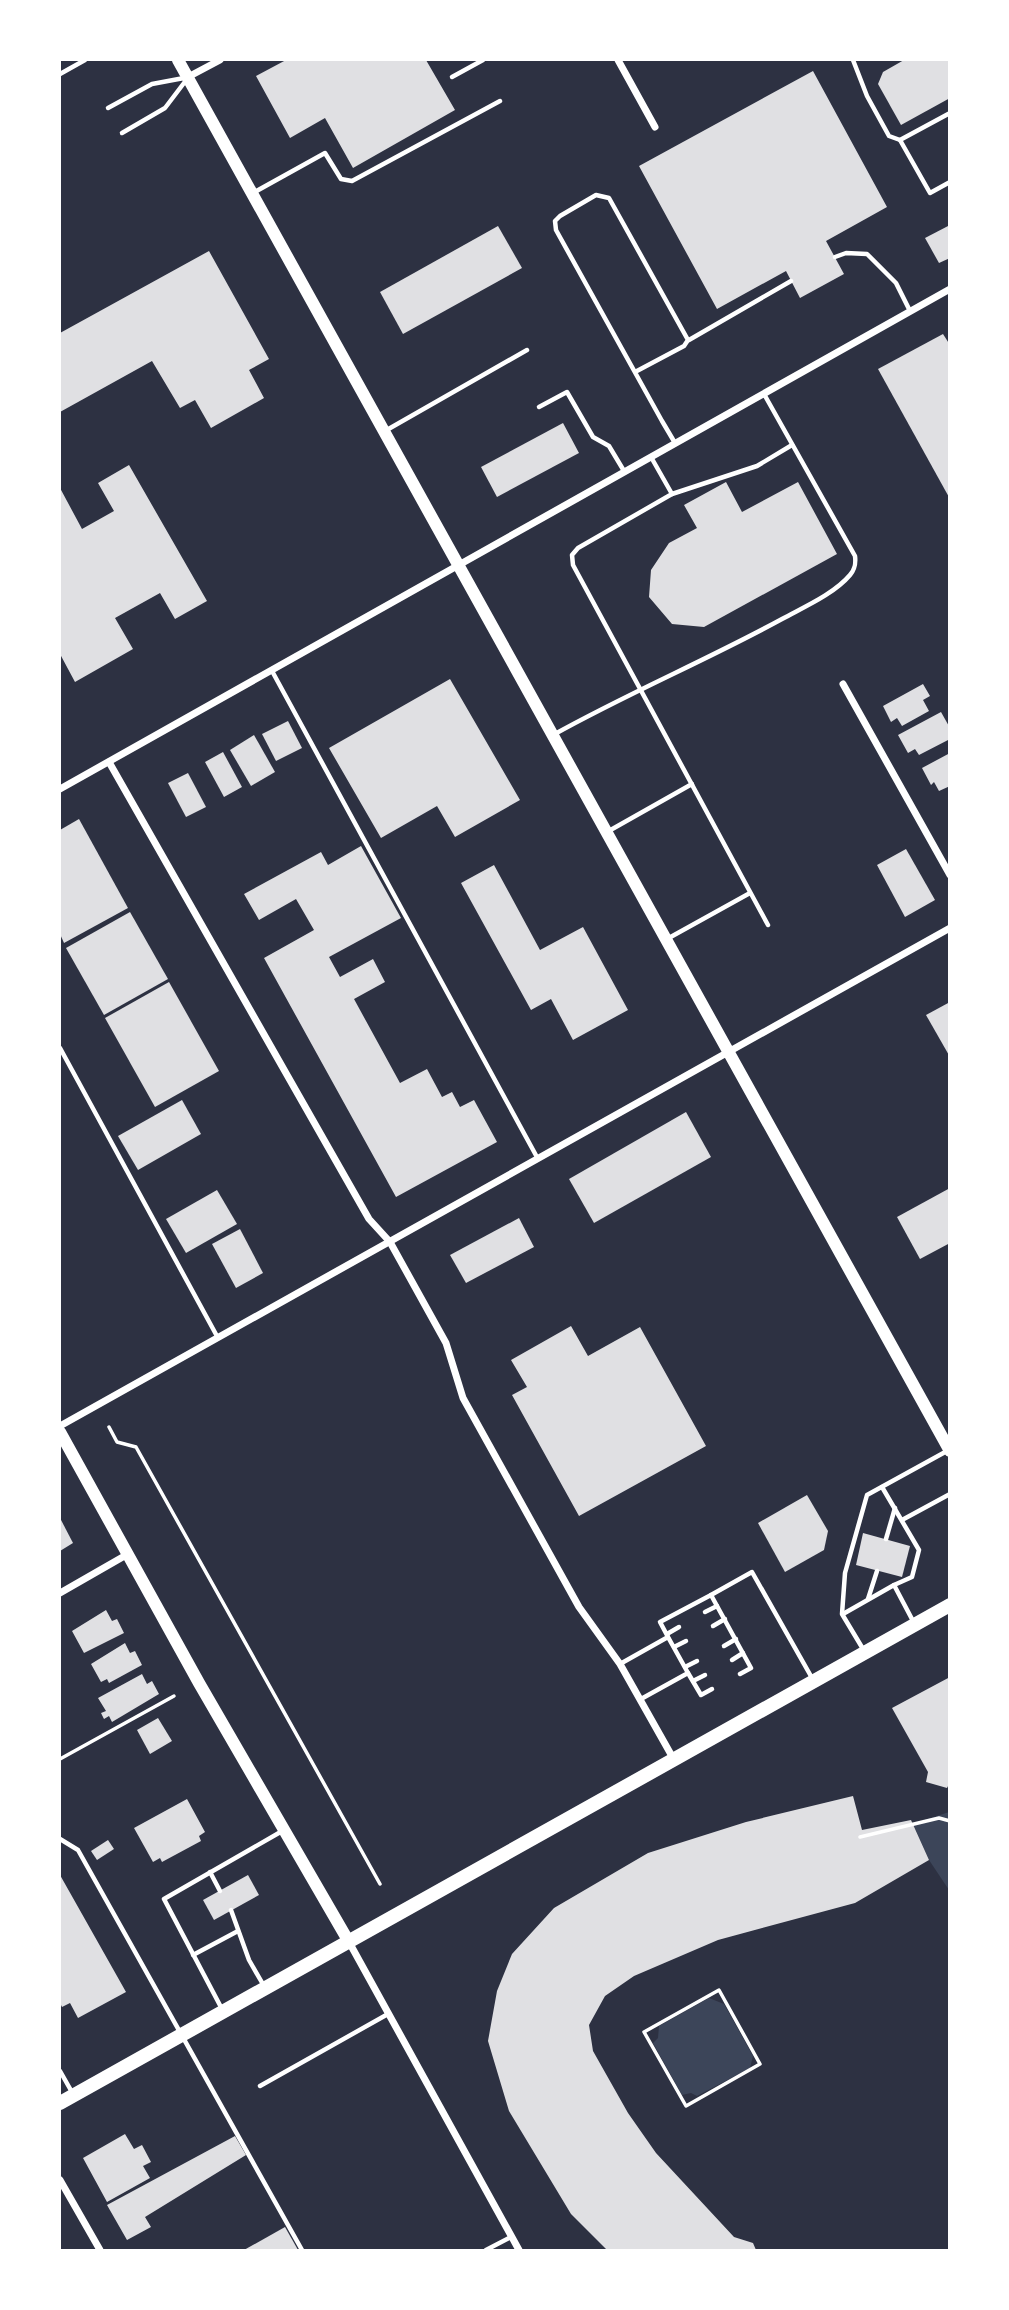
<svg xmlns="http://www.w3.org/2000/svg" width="1009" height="2310" font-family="'Work Sans',sans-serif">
	<rect width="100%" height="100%" fill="#2d3142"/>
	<!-- green -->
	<g fill="#3c4559">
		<path d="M949,1812V1890L929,1860L913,1824Z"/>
		<path d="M709,1998L724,2004L753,2056L750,2068L697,2096L691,2093L682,2095L653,2043L658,2038L659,2026Z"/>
	</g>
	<!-- building -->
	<g fill="#e0e0e3">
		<path d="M286,60H426L455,110L353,168L325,118L290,138L256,76Z"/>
		<path d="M904,60H950V98L901,125L878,84L883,72Z"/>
		<path d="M813,71L887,207L826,241L844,274L800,298L786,271L717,309L639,166Z"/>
		<path d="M950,225V258L939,263L925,238Z"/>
		<path d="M498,226L522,268L403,334L380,292Z"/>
		<path d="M209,251L269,359L249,370L264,398L211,428L195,400L180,408L152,361L60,412V333Z"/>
		<path d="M943,334L950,345V499L878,369Z"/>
		<path d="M563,423L579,453L497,497L481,467Z"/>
		<path d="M129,465L207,601L175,619L160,593L115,618L133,649L75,682L60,654V488L82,529L114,511L98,483Z"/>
		<path d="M726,482L742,512L798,482L837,554L704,627L672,624L649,597L651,570L669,543L697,528L684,505Z"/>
		<path d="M450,679L520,800L455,837L437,806L381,838L329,748Z"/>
		<path d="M923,684L930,696L923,700L929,711L902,726L897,718L891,722L883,706Z"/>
		<path d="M941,712L950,728V739L919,755L915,749L908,753L898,735Z"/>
		<path d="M288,721L302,748L276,761L262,734Z"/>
		<path d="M254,735L275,772L251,786L230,750Z"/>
		<path d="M223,752L242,787L224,797L205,762Z"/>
		<path d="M950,753V786L939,791L934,782L931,785L922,768Z"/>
		<path d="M188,773L206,807L186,817L168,783Z"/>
		<path d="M79,819L128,908L64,943L60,934V830Z"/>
		<path d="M361,846L401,918L329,957L340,977L373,959L385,982L354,999L400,1083L427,1069L442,1097L452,1092L460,1107L474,1100L497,1142L396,1197L264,958L314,930L296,899L259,920L244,894L321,852L328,865Z"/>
		<path d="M906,849L935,900L905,917L877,865Z"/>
		<path d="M494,865L540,950L583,927L628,1010L573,1040L551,999L531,1010L461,883Z"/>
		<path d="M130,912L168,979L104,1015L66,948Z"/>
		<path d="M169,982L219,1071L155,1107L105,1018Z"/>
		<path d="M950,1002V1057L926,1015Z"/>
		<path d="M182,1100L201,1134L138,1170L118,1136Z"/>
		<path d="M686,1112L711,1157L594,1223L569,1179Z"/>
		<path d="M950,1188V1243L920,1259L897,1217Z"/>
		<path d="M217,1190L237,1224L186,1253L166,1219Z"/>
		<path d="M519,1218L534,1247L466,1283L450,1255Z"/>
		<path d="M240,1229L263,1273L236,1288L212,1244Z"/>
		<path d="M571,1326L588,1356L640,1327L706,1446L579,1516L512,1395L527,1387L511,1360Z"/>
		<path d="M807,1495L828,1531L824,1550L785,1572L758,1523Z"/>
		<path d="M60,1518L73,1543L60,1551Z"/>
		<path d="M863,1533L910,1546L902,1577L856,1565Z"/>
		<path d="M106,1610L112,1621L117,1619L124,1633L84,1653L72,1631Z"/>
		<path d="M125,1643L130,1653L135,1651L142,1665L109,1683L107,1679L101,1682L91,1664Z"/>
		<path d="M142,1674L147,1684L152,1681L159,1694L112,1722L109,1716L104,1719L101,1713L106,1711L98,1698Z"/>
		<path d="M950,1677V1782L947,1788L926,1782L928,1772L892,1708Z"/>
		<path d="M158,1718L172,1741L150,1754L137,1730Z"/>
		<path d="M853,1796L862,1830L911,1820L929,1860L855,1903L718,1940L634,1976L605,1996L589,2025L593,2051L628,2113L656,2153L734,2237L753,2243L756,2250H607L571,2214L509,2111L488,2041L497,1991L512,1954L554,1908L648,1853L746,1822Z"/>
		<path d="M187,1799L205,1832L199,1836L201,1841L162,1862L160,1858L153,1862L134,1828Z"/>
		<path d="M108,1840L114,1849L97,1860L91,1851Z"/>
		<path d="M60,1875L126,1992L78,2018L70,2003L62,2007L60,2003Z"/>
		<path d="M248,1875L259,1895L214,1920L203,1900Z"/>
		<path d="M125,2134L134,2149L142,2145L151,2162L143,2166L150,2178L107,2202L83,2158Z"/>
		<path d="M235,2136L246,2155L145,2217L151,2227L127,2240L107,2205Z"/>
		<path d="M285,2227L298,2250H244Z"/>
	</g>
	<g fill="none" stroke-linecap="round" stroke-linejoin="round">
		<!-- path -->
		<g stroke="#fff" stroke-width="3.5">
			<path d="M109,1427L117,1442L136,1447L380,1884"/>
			<path d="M60,1759L174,1696"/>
			<path d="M860,1837L939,1818L950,1821"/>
			<path d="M719,1990L760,2064L686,2106L644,2032Z"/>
		</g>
		<!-- service -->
		<g stroke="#fff" stroke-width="4.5">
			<path d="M853,60L867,96L889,136L900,140"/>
			<path d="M60,74L85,60"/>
			<path d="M452,77L483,60"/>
			<path d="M108,108L152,84L184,78"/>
			<path d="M950,113L900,140L930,193L950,182"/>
			<path d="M122,133L165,108L187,79"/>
			<path d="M253,193L325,153L341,179L352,181L500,101"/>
			<path d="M835,257L846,253L867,254L896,283L910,311"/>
			<path d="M689,340L791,281"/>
			<path d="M635,372L684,346L688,340L609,198L596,195L560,216L555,221L556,230L662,421L675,443"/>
			<path d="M539,407L567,392L593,437L609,446L624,471"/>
			<path d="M385,431L527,350"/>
			<path d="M651,457L672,494L578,548L572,555L573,565L768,925"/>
			<path d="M672,494L757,466L792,445"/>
			<path d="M272,671L538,1159"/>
			<path d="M553,735C628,693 707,660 782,619C804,607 834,594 850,575C855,569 856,564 855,556L764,394"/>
			<path d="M607,832L692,784"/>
			<path d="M667,939L750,893"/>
			<path d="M60,1048L218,1338"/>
			<path d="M882,1487L919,1550L912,1577L894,1585"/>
			<path d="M902,1520L950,1494"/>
			<path d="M886,1539L895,1508"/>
			<path d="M868,1599L877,1571"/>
			<path d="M705,1612L717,1606"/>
			<path d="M843,1614L894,1585L913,1621"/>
			<path d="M713,1626L725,1619"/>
			<path d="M667,1634L679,1627"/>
			<path d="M668,1637L660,1622L711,1595"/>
			<path d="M724,1646L736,1639"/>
			<path d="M674,1647L686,1641"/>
			<path d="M863,1649L842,1614L845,1573L867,1495L947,1451"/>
			<path d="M732,1660L743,1653"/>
			<path d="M620,1664L668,1637L688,1673L641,1699"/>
			<path d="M685,1667L697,1661"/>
			<path d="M688,1673L701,1695L712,1689"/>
			<path d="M740,1674L751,1668L711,1595L752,1572L812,1678"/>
			<path d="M693,1681L705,1675"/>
			<path d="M60,1839L78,1850L302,2250"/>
			<path d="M210,1872L220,1891"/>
			<path d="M231,1910L249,1960L264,1986"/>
			<path d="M193,1955L238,1931"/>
			<path d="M223,2011L164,1899L284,1830"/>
			<path d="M60,2071L73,2094"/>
			<path d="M260,2086L388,2014"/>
			<path d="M486,2250L511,2237"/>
		</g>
		<!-- minor -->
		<g stroke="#fff" stroke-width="7">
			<path d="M618,60L655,127"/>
			<path d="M188,77L220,60"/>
			<path d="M843,684L950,875"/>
			<path d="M109,762L369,1219L390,1242L446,1343L463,1398L579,1607L620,1664L673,1758"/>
			<path d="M60,789L950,289"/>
			<path d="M60,1426L950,928"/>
			<path d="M60,1593L128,1554"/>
			<path d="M349,1942L519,2250"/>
			<path d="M60,2180L100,2250"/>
		</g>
		<!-- tertiary -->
		<g stroke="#fff" stroke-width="12">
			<path d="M178,60L950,1451"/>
			<path d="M60,1432L199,1683L349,1942"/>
		</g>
		<!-- secondary -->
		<path stroke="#fff" stroke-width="14" d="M60,2103L950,1605"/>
	</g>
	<!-- border -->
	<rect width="1009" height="2310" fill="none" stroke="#ffffff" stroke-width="122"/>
</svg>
